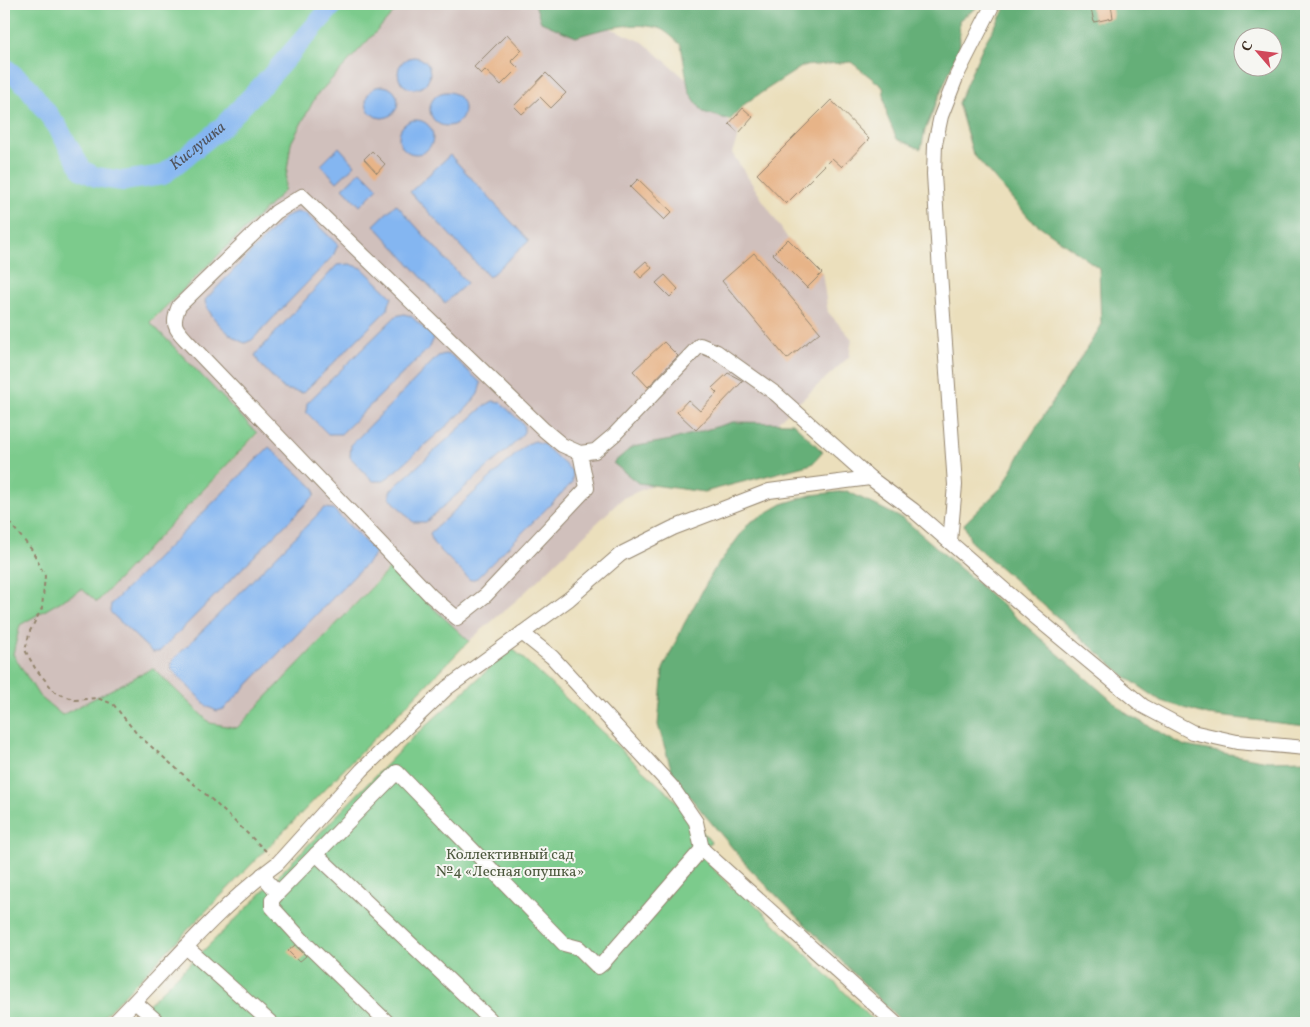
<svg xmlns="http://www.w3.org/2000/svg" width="1310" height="1027" font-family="Vollkorn,serif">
	<rect width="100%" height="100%" fill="#f6f6f2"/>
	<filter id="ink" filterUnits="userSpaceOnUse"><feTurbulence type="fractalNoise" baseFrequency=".02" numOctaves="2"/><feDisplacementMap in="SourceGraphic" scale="10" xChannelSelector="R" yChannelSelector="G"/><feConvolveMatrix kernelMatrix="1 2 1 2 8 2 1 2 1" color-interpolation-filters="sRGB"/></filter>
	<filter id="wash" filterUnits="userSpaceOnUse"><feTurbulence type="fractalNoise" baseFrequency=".0096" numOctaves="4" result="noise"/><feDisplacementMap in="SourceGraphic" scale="20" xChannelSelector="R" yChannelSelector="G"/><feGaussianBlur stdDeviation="1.12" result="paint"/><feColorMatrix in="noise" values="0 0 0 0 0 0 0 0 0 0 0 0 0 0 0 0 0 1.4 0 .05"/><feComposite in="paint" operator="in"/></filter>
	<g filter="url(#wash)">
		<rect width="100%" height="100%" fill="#ebdfbc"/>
		<!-- industrial -->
		<path fill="#d0c0bc" d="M402,4H554L643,42L702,93L739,133L732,153L788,239L822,273L828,312L852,339L849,357L761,437L623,498L519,598L469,641L389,568L237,728L210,723L153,668L62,715L39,696L13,654L20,625L82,589L97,602L257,434L150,323L284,191L291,143L316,96Z"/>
		<!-- green -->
		<g fill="#7ccb8c" stroke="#5c7a55">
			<path d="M4,4H402L316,96L291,143L284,191L150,322L257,433L97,602L82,589L20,625L13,654L39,696L62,715L153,668L210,723L237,728L390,568L469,641L97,1023H4Z"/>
			<path d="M512,648L674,799L711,842L701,856L733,889L736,886L876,1023H656L641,1021L638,1023H129L246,909L409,741Z"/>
		</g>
		<!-- forest -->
		<g fill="#65af78" stroke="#506c4b" fill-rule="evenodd">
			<path d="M535,4H1005L994,12L981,5L959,20L960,46L925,130L921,149L897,139L887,116L883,87L851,62L803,66L747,102L730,120L703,112L689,92L681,45C675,40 666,30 658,28C631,21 601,29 576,37L541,22Z"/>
			<path d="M1008,4H1306V451L1294,462L1306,499V726L1208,715L1161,701L1126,677L971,542L964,524L1003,486L1025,445L1101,326L1099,268L1030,219L973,154L958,103L983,46ZM1242,38H1272V68H1242Z"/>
			<path d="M733,422L793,423L823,452L812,464L704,492L638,483L613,463L632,447L671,440Z"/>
			<path d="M847,491L905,520L1127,714L1185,746L1268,761L1306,760V1023H903L750,869L674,778L658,725L663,669L684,624L714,570L749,523L782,504L811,495Z"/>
		</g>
		<!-- water -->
		<g fill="#84b6f1" stroke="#607088">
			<circle cx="414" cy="73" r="16"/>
			<circle cx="382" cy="102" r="16"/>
			<circle cx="447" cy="109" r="17"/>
			<circle cx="416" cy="137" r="17"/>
			<path d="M339,147L355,165L337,182L321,165Z"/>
			<path d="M450,155L529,241L489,277L410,192Z"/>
			<path d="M361,171L378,188L360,206L343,188Z"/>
			<path d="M396,204L467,283L445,303L374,225Z"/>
			<path d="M296,212L305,213L338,245L333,256L252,340L245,343C231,339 206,314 205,300L286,216Z"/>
			<path d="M350,264L362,268L392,297L387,310L303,393L284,389L259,363L255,355L337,265Z"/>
			<path d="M404,314L411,316L434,338L430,347L341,434H328L306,412L307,403L396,316Z"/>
			<path d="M445,354L452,356L481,383L478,394L468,407L384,481H373L350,457L351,445L438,356Z"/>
			<path d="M493,401L500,402L524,425V432L516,442L426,522H413L390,498V491L484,406Z"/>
			<path d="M535,441L543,444L573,472L572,483L477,578L470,580L433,543L430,533L527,444Z"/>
			<path d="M269,447L314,488L315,495L159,652H152L110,612L111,604Z"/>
			<path d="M324,508L333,509L375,552L371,559L224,709L217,711L208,707L172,670L171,664L174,659Z"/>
		</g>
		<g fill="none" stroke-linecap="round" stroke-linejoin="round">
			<!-- river -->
			<path stroke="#84b6f1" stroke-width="20" id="s1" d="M4,67L27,86L57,126L82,170L96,177L123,181L163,175L222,127L269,78L334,4"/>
		</g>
		<g id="blocks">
			<!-- building -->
			<g fill="#e7b488">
				<path d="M1090,4H1111L1113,18L1094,22Z"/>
				<path d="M507,34L522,50L511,61L518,68L501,85L485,70L481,74L474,67Z"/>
				<path d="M546,73L566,93L551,108L540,97L522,114L514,106Z"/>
				<path d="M831,100L869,139L842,167L832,158L786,204L757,174Z"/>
				<path d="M743,108L753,117L739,133L729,124Z"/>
				<path d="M372,151L385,164L377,173L364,159Z"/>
				<path d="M638,179L672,212L664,220L630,187Z"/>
				<path d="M788,239L822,273L807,288L773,254Z"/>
				<path d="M754,253L820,332L787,359L722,281Z"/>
				<path d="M646,261L652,268L641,278L635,271Z"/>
				<path d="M665,275L678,289L670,297L656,283Z"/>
				<path d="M664,342L678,356L648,387L633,371Z"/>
				<path d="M728,373L743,381L696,430L677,412L688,400L700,411L717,393L712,388Z"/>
				<path d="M295,945L306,956L299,962L288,951Z"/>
			</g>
		</g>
	</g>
	<g filter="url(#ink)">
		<use href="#blocks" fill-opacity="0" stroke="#93846d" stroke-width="1"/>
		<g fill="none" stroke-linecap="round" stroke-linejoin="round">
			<!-- minor casing -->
			<g stroke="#93846d" stroke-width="16">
				<g id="minor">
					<path d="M580,453L587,488L486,595L457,618L431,596L188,342C175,328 171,325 179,306L276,212L302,196L544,430L562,445L580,453L595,451L614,435L700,345L717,352L776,394L870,478L913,510L1032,614L1143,706L1192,732L1237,742L1306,748"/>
					<path d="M950,542L955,485L940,273L934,174L935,144L941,116L957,75L993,4"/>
					<path d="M522,633L552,657L672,787L696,822L702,849"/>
					<path d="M316,854L490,1019"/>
					<path d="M262,875L278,893L272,900V907L305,943L388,1023"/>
					<path d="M278,893L397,772L564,944L579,948L598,967L603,963L702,849L895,1023"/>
					<path d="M186,947L271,1023"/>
					<path d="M135,1002L159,1023"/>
					<path d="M114,1023C167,969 217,908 278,863L362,770L447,688L569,599L621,554L673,528L769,491L870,478"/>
				</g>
			</g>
			<!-- path -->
			<path stroke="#93846d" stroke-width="2" stroke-dasharray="4 4" stroke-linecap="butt" d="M4,516L32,550L45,576L42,608L30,631L25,650L35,668L55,692L75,700L97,698L113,704L137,734L211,799L269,854"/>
			<!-- minor -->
			<use href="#minor" stroke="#fff" stroke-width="14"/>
		</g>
	</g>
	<g text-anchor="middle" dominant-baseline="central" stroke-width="4" stroke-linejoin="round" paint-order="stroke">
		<!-- park labels -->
		<g font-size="15" fill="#4e5a3f" stroke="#f6f6f2">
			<text x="510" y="855">Коллективный сад<tspan x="510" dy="17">№4 «Лесная опушка»</tspan></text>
		</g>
		<!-- water labels -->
		<g font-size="16" font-style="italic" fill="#51545d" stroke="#f6f6f2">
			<text stroke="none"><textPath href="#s1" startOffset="259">Кислушка</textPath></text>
		</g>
	</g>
	<!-- margin -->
	<rect width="1310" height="1027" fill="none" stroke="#f6f6f2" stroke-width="20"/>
	<!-- north arrow -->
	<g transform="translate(1258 52) rotate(298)"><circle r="24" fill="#f6f6f2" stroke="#aba49d"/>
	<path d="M0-4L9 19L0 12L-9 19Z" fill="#d1495b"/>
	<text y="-8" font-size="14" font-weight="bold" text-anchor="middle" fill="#3b2a1e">С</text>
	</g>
</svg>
